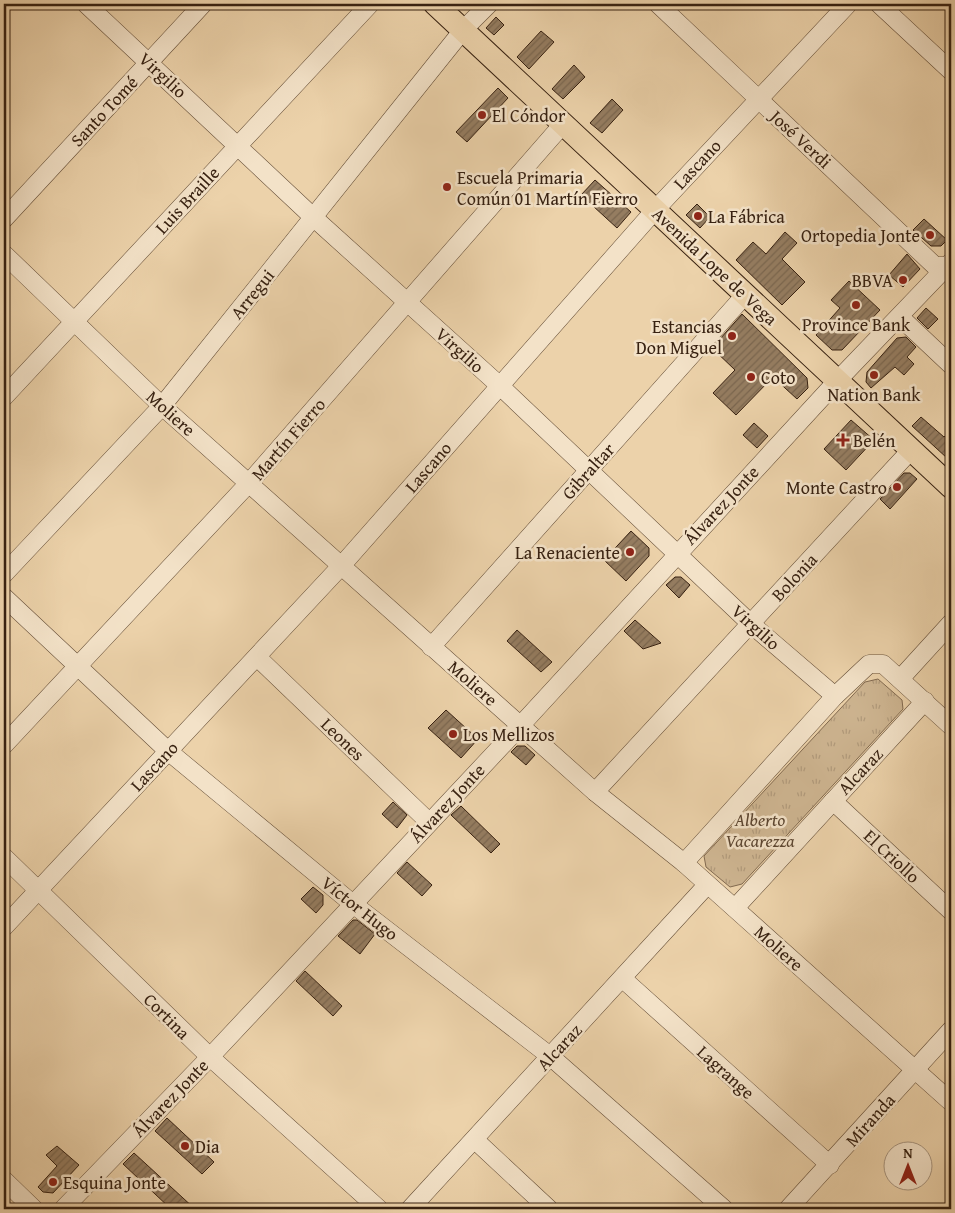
<svg xmlns="http://www.w3.org/2000/svg" width="955" height="1213" font-family="'Gentium Book Plus',serif">
	<defs>
		<pattern id="park-tufts" width="24" height="20" patternUnits="userSpaceOnUse" patternTransform="scale(1.25)"><rect width="24" height="20" fill="#cdb490"/><path d="M3 7l-1-3M5 7V3M7 7l1-3M15 17l-1-3M17 17v-4M19 17l1-3" fill="none" stroke="#b19a7b"/></pattern>
		<pattern id="building-hatch" width="6" height="6" patternUnits="userSpaceOnUse" patternTransform="scale(1.25)"><rect width="6" height="6" fill="#957d61"/><path d="M-1 1l2-2M0 6l6-6M5 7l2-2" fill="none" stroke="#7a664f"/></pattern>
	</defs>
	<rect width="100%" height="100%" fill="#ecd2aa"/>
	<filter id="stains"><feTurbulence type="fractalNoise" baseFrequency=".004" numOctaves="4"/><feColorMatrix values="0 0 0 0 .2 0 0 0 0 .09 0 0 0 0 .02 0 0 0 .5 -.17"/></filter>
	<radialGradient id="worn" r=".72"><stop offset=".6" stop-color="#630" stop-opacity="0"/><stop offset="1" stop-color="#630" stop-opacity=".3"/></radialGradient>
	<!-- park -->
	<path fill="url(#park-tufts)" stroke="#826a50" d="M878,679L902,700L903,709L742,884L730,887L706,867L704,856L865,682Z"/>
	<!-- building -->
	<g fill="url(#building-hatch)" stroke="#372111">
		<path d="M496,17L504,25L494,35L486,28Z"/>
		<path d="M541,31L554,42L529,69L517,57Z"/>
		<path d="M574,65L585,77L563,99L552,89Z"/>
		<path d="M498,88L508,98L467,142L456,132Z"/>
		<path d="M612,99L623,110L602,133L590,123Z"/>
		<path d="M595,180L631,212L617,228L581,195Z"/>
		<path d="M697,204L710,217L700,228L686,215Z"/>
		<path d="M924,219L947,240L941,246H931L913,230Z"/>
		<path d="M785,232L797,243L782,259L805,282L782,305L736,260L753,242L766,254Z"/>
		<path d="M907,254L920,269L903,287L889,275Z"/>
		<path d="M849,281L880,310L842,350H832L816,335L840,308L831,300Z"/>
		<path d="M926,308L938,319L928,329L917,318Z"/>
		<path d="M742,314L807,378L808,388L797,399L773,377L736,415L713,393L735,370L712,348Z"/>
		<path d="M906,337L916,347L907,357L914,364L904,375L895,367L871,388L866,382L867,372L897,338Z"/>
		<path d="M921,417L944,437L951,430V453L947,458L912,426Z"/>
		<path d="M851,420L874,440L846,470L824,449Z"/>
		<path d="M754,423L768,436L757,448L743,435Z"/>
		<path d="M904,473H910L917,479L890,509L880,499Z"/>
		<path d="M631,531L649,548V556L626,581L604,560Z"/>
		<path d="M675,577H681L690,585L679,598L666,585Z"/>
		<path d="M635,620L661,643L643,649L624,631Z"/>
		<path d="M517,630L552,662L541,672L507,641Z"/>
		<path d="M446,710L478,739L461,758L428,728Z"/>
		<path d="M517,746H525L535,755L526,765L511,752Z"/>
		<path d="M393,802L407,815L397,828L382,814Z"/>
		<path d="M461,806L500,844L491,853L451,815Z"/>
		<path d="M407,862L432,885L422,896L397,873Z"/>
		<path d="M313,887L323,895V905L316,913L301,899Z"/>
		<path d="M353,920H357L375,934L360,954L338,936Z"/>
		<path d="M305,971L342,1006L333,1016L296,981Z"/>
		<path d="M167,1118L214,1162L202,1174L155,1131Z"/>
		<path d="M57,1146L79,1165L53,1193L43,1192L38,1187L57,1166L46,1155Z"/>
		<path d="M134,1153L195,1209H171L123,1164Z"/>
	</g>
	<g fill="none" stroke-linecap="round" stroke-linejoin="round">
		<!-- minor casing -->
		<g stroke="#644d37" stroke-width="19">
			<g id="minor">
				<path d="M86,4L313,217L499,385L751,624L835,696"/>
				<path d="M658,4L935,266H951"/>
				<path d="M879,4L951,71"/>
				<path d="M4,219L203,4"/>
				<path d="M4,254L162,406L595,792L684,863L951,1102"/>
				<path d="M900,317L951,365"/>
				<path d="M4,397L370,4"/>
				<path d="M4,574L162,406L463,30L489,4"/>
				<path d="M4,597L168,751L353,904L550,1056L724,1209"/>
				<path d="M431,647L745,295"/>
				<path d="M257,657L429,822"/>
				<path d="M900,679L951,623"/>
				<path d="M4,745L249,483L563,124"/>
				<path d="M595,792L911,450"/>
				<path d="M833,801L951,911"/>
				<path d="M4,857L210,1057L379,1209"/>
				<path d="M684,863L835,696L869,664H883L951,726"/>
				<path d="M735,908L925,701"/>
				<path d="M4,927L342,565L655,210L848,4"/>
				<path d="M623,979L830,1165"/>
				<path d="M475,1140L549,1209"/>
				<path d="M4,1180L34,1209"/>
				<path d="M63,1209L210,1057L509,738L837,381L951,262"/>
				<path d="M410,1209L707,885"/>
				<path d="M788,1209L951,1030"/>
			</g>
		</g>
		<!-- major casing -->
		<g stroke="#372111" stroke-width="24">
			<path id="major" d="M435,4L951,487"/>
		</g>
		<!-- minor -->
		<use href="#minor" stroke="#f3e2c8" stroke-width="18"/>
		<!-- major -->
		<use href="#major" stroke="#ecd2aa" stroke-width="22"/>
	</g>
	<!-- markers -->
	<g fill="#8f2418" stroke="#f3e2c8" stroke-width="2">
		<circle cx="482" cy="115" r="5"/>
		<circle cx="447" cy="187" r="5"/>
		<circle cx="698" cy="216" r="5"/>
		<circle cx="930" cy="235" r="5"/>
		<circle cx="903" cy="280" r="5"/>
		<circle cx="856" cy="305" r="5"/>
		<circle cx="732" cy="336" r="5"/>
		<circle cx="874" cy="375" r="5"/>
		<circle cx="751" cy="377" r="5"/>
		<path d="M840.5 432.5h5v5h5v5h-5v5h-5v-5h-5v-5h5z"/>
		<circle cx="897" cy="487" r="5"/>
		<circle cx="630" cy="552" r="5"/>
		<circle cx="453" cy="734" r="5"/>
		<circle cx="185" cy="1146" r="5"/>
		<circle cx="53" cy="1182" r="5"/>
	</g>
	<g text-anchor="middle" dominant-baseline="central" stroke-width="5" stroke-linejoin="round" paint-order="stroke">
		<!-- street labels -->
		<g font-size="18" fill="#372111" stroke="#f3e2c8">
			<text transform="translate(163 75) rotate(43)">Virgilio</text>
			<text transform="translate(104 111) rotate(-47)">Santo Tomé</text>
			<text transform="translate(801 139) rotate(43)">José Verdi</text>
			<text transform="translate(697 164) rotate(-47)">Lascano</text>
			<text transform="translate(187 200) rotate(-47)">Luis Braille</text>
			<text transform="translate(715 266) rotate(43)">Avenida Lope de Vega</text>
			<text transform="translate(252 294) rotate(-51)">Arregui</text>
			<text transform="translate(460 350) rotate(42)">Virgilio</text>
			<text transform="translate(171 413) rotate(42)">Moliere</text>
			<text transform="translate(288 439) rotate(-49)">Martín Fierro</text>
			<text transform="translate(428 467) rotate(-49)">Lascano</text>
			<text transform="translate(588 471) rotate(-48)">Gibraltar</text>
			<text transform="translate(721 505) rotate(-47)">Álvarez Jonte</text>
			<text transform="translate(794 577) rotate(-47)">Bolonia</text>
			<text transform="translate(756 627) rotate(42)">Virgilio</text>
			<text transform="translate(473 683) rotate(41)">Moliere</text>
			<text transform="translate(343 739) rotate(44)">Leones</text>
			<text transform="translate(154 766) rotate(-47)">Lascano</text>
			<text transform="translate(860 771) rotate(-47)">Alcaraz</text>
			<text transform="translate(447 803) rotate(-47)">Álvarez Jonte</text>
			<text transform="translate(892 856) rotate(43)">El Criollo</text>
			<text transform="translate(360 908) rotate(38)">Víctor Hugo</text>
			<text transform="translate(779 948) rotate(42)">Moliere</text>
			<text transform="translate(167 1016) rotate(45)">Cortina</text>
			<text transform="translate(559 1047) rotate(-47)">Alcaraz</text>
			<text transform="translate(726 1072) rotate(42)">Lagrange</text>
			<text transform="translate(170 1098) rotate(-46)">Álvarez Jonte</text>
			<text transform="translate(870 1120) rotate(-48)">Miranda</text>
		</g>
		<!-- poi labels -->
		<g font-size="18" fill="#372111" stroke="#f3e2c8" text-anchor="start">
			<text x="492" y="115">El Cóndor</text>
			<text x="457" y="177">Escuela Primaria<tspan x="457" dy="21">Común 01 Martín Fierro</tspan></text>
			<text x="708" y="216">La Fábrica</text>
			<text x="920" y="235" text-anchor="end">Ortopedia Jonte</text>
			<text x="893" y="280" text-anchor="end">BBVA</text>
			<text x="856" y="324" text-anchor="middle">Province Bank</text>
			<text x="722" y="326" text-anchor="end">Estancias<tspan x="722" dy="21">Don Miguel</tspan></text>
			<text x="761" y="377">Coto</text>
			<text x="874" y="394" text-anchor="middle">Nation Bank</text>
			<text x="853" y="440">Belén</text>
			<text x="887" y="487" text-anchor="end">Monte Castro</text>
			<text x="620" y="552" text-anchor="end">La Renaciente</text>
			<text x="463" y="734">Los Mellizos</text>
			<text x="195" y="1146">Dia</text>
			<text x="63" y="1182">Esquina Jonte</text>
		</g>
		<!-- park labels -->
		<g font-size="18" font-style="italic" fill="#5c4631" stroke="#f3e2c8">
			<text x="760" y="819">Alberto<tspan x="760" dy="21">Vacarezza</tspan></text>
		</g>
	</g>
	<!-- margin -->
	<rect width="955" height="1213" fill="none" stroke="#ecd2aa" stroke-width="20"/>
	<rect x="5" y="5" width="945" height="1203" fill="none" stroke="#372111" stroke-width="2.5"/>
	<rect x="10" y="10" width="935" height="1193" fill="none" stroke="#372111"/>
	<!-- north arrow -->
	<g transform="translate(908 1166)"><circle r="24" fill="#f3e2c8" stroke="#a8957f"/>
	<path d="M0-4L9 19L0 12L-9 19Z" fill="#8f2418"/>
	<text y="-8" font-size="14" font-weight="bold" text-anchor="middle" fill="#372111">N</text>
	</g>
	<rect width="100%" height="100%" filter="url(#stains)"/>
	<rect width="100%" height="100%" fill="url(#worn)"/>
</svg>
